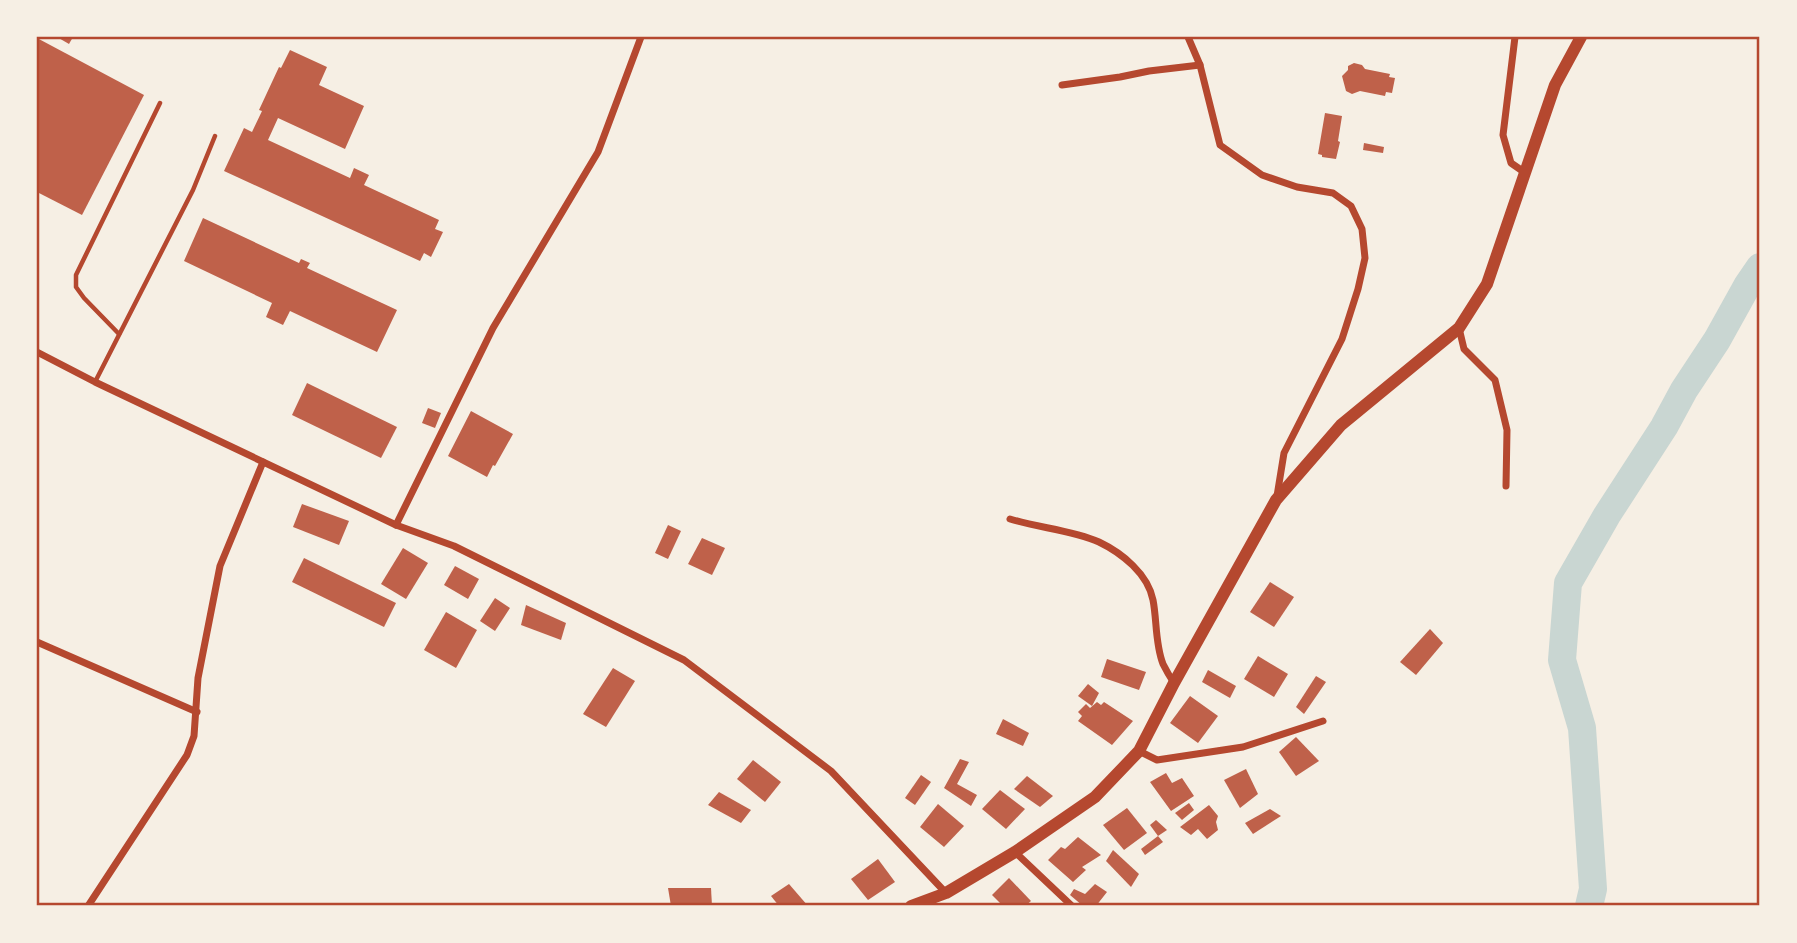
<svg xmlns="http://www.w3.org/2000/svg" width="1797" height="943" font-family="'IBM Plex Sans',sans-serif">
	<rect width="100%" height="100%" fill="#f6efe4"/>
	<g fill="none" stroke-linecap="round" stroke-linejoin="round">
		<!-- river -->
		<path stroke="#c9d6d2" stroke-width="28" d="M1589,906L1593,889L1582,728L1562,660L1568,583L1607,515L1664,427L1684,390L1717,340L1747,286L1760,267"/>
	</g>
	<!-- building -->
	<g fill="#bf614a">
		<path d="M57,37H73L69,44Z"/>
		<path d="M37,38L144,95L82,215L37,192Z"/>
		<path d="M290,50L327,67L319,85L364,106L345,149L278,118L268,140L350,178L354,168L369,175L364,185L439,220L435,229L443,232L431,257L424,253L420,261L224,171L244,128L252,132L262,111L259,110L279,67L281,68Z"/>
		<path d="M1354,63L1362,65L1365,69L1390,74L1389,77L1395,78L1392,93L1386,92L1385,96L1360,91L1352,94L1346,91L1342,76L1348,70V66Z"/>
		<path d="M1325,113L1342,116L1338,141L1340,142L1336,159L1322,157V155L1318,154Z"/>
		<path d="M1364,143L1384,147L1383,153L1363,150Z"/>
		<path d="M203,218L299,263L301,259L310,263L307,268L397,310L377,352L290,311L283,325L266,317L272,303L184,261Z"/>
		<path d="M307,383L397,427L381,458L292,415Z"/>
		<path d="M428,408L441,413L435,428L422,423Z"/>
		<path d="M471,411L513,434L495,466L493,465L487,477L448,456Z"/>
		<path d="M302,504L349,521L339,545L293,527Z"/>
		<path d="M668,525L681,531L668,559L655,553Z"/>
		<path d="M702,538L725,548L712,575L688,564Z"/>
		<path d="M403,548L428,563L406,599L381,584Z"/>
		<path d="M304,558L396,603L384,627L292,582Z"/>
		<path d="M455,566L479,579L468,599L444,585Z"/>
		<path d="M1270,582L1294,597L1274,627L1250,612Z"/>
		<path d="M495,598L510,608L495,631L480,621Z"/>
		<path d="M526,605L566,623L561,640L521,625Z"/>
		<path d="M446,612L477,630L456,668L424,650Z"/>
		<path d="M1430,629L1443,643L1416,675L1400,662Z"/>
		<path d="M1258,656L1288,674L1274,697L1244,679Z"/>
		<path d="M1107,659L1146,672L1139,690L1101,677Z"/>
		<path d="M613,668L635,681L606,727L583,714Z"/>
		<path d="M1208,670L1236,686L1230,698L1202,682Z"/>
		<path d="M1316,676L1326,682L1304,714L1296,707Z"/>
		<path d="M1088,684L1099,693L1092,706L1078,696Z"/>
		<path d="M1190,696L1218,716L1198,743L1170,723Z"/>
		<path d="M1097,702L1101,705L1104,702L1133,721L1112,745L1078,721L1082,716L1078,712L1086,704L1090,708Z"/>
		<path d="M1003,719L1029,733L1023,746L996,734Z"/>
		<path d="M1296,737L1319,761L1296,776L1279,752Z"/>
		<path d="M960,759L969,762L957,784L977,795L971,806L944,788Z"/>
		<path d="M753,760L781,782L765,802L737,779Z"/>
		<path d="M1246,769L1258,794L1240,808L1224,780Z"/>
		<path d="M1166,773L1172,783L1182,778L1194,796L1171,811L1150,782Z"/>
		<path d="M921,775L931,782L915,805L905,798Z"/>
		<path d="M1027,776L1053,796L1040,807L1014,789Z"/>
		<path d="M1000,790L1025,809L1006,829L982,809Z"/>
		<path d="M719,792L751,810L741,823L708,805Z"/>
		<path d="M1189,803L1194,810L1182,820L1175,813Z"/>
		<path d="M938,804L964,826L944,847L920,827Z"/>
		<path d="M1209,805L1218,816L1216,822L1218,830L1207,839L1198,829L1191,835L1180,827Z"/>
		<path d="M1127,808L1147,833L1124,850L1103,825Z"/>
		<path d="M1270,809L1281,816L1253,834L1245,823Z"/>
		<path d="M1156,820L1167,830L1158,836L1150,825Z"/>
		<path d="M1158,836L1163,842L1145,855L1141,849Z"/>
		<path d="M1078,837L1101,855L1082,867L1086,870L1073,882L1048,860L1061,847L1065,849Z"/>
		<path d="M1113,850L1139,874L1131,887L1106,861Z"/>
		<path d="M878,859L895,882L868,900L851,879Z"/>
		<path d="M1009,878L1031,901L1025,906H1003L992,895Z"/>
		<path d="M789,884L808,906H779L771,896Z"/>
		<path d="M1095,884L1107,892L1096,906H1083L1070,895L1074,889L1085,894Z"/>
		<path d="M668,888H711L712,906H671Z"/>
	</g>
	<g fill="none" stroke-linecap="round" stroke-linejoin="round">
		<!-- service -->
		<g stroke="#b5482f" stroke-width="4.5">
			<path d="M119,334L84,298L76,287V275L160,103"/>
			<path d="M95,382L193,190L215,136"/>
		</g>
		<!-- minor -->
		<g stroke="#b5482f" stroke-width="7">
			<path d="M1188,37L1200,65L1220,145L1262,175L1297,187L1333,193L1351,206L1362,229L1365,258L1358,289L1342,339L1284,453L1277,496"/>
			<path d="M1515,37L1503,135L1511,163L1524,172"/>
			<path d="M1062,85L1120,77L1149,71L1200,65"/>
			<path d="M1459,328L1464,349L1495,380L1507,430L1506,486"/>
			<path d="M37,352L95,382L396,525L454,546L684,660L831,771L946,893"/>
			<path d="M1010,519C1039,528 1072,530 1099,542C1122,553 1148,574 1153,600C1157,620 1155,644 1163,664C1166,670 1170,677 1174,683"/>
			<path d="M396,525L493,328L598,152L641,37"/>
			<path d="M37,642L197,712"/>
			<path d="M1139,751L1157,760L1243,747L1323,721"/>
			<path d="M1015,852L1072,906"/>
			<path d="M88,906L187,755L194,736L198,678L220,566L263,462"/>
		</g>
		<!-- secondary -->
		<path stroke="#b5482f" stroke-width="12" d="M911,906L946,893L1015,852L1095,797L1139,751L1174,683L1276,500L1341,425L1459,328L1487,284L1555,85L1581,37"/>
	</g>
	<!-- border -->
	<rect width="1797" height="943" fill="none" stroke="#f6efe4" stroke-width="77"/>
	<rect x="38" y="38" width="1720" height="866" fill="none" stroke="#b5482f" stroke-width="2.5"/>
</svg>
